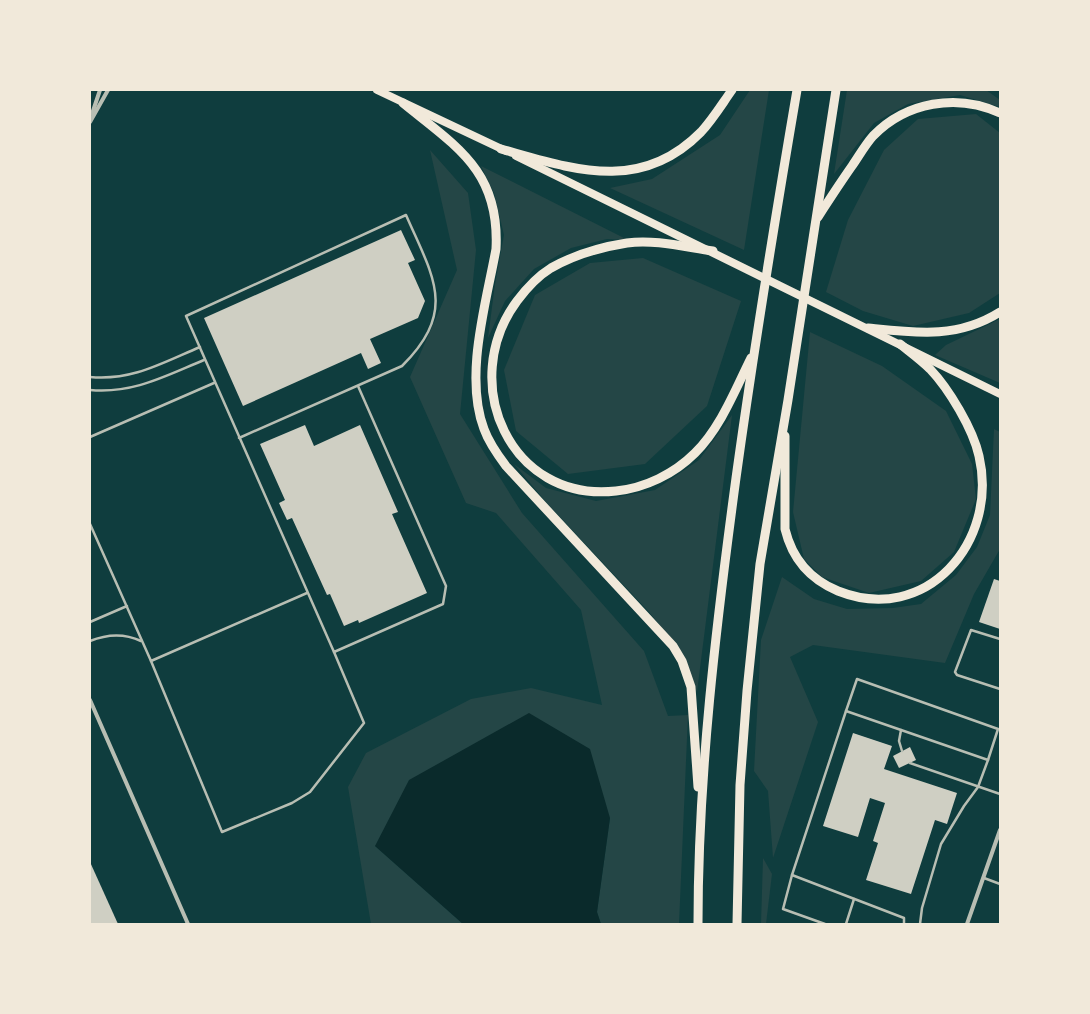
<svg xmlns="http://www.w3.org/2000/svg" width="1090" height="1014" font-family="'DejaVu Sans',sans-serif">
	<rect width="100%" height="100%" fill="#0f3d3e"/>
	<!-- green -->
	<g fill="#244646">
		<path d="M750,90H769L744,250L610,188L652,179L720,135Z"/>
		<path d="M847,90H986L1000,100V107L960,95L908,104L874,123L834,174Z"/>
		<path d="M976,114L1000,133V293L969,313L913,326L863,311L826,292L848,220L884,150L918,119Z"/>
		<path d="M430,150L468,193L476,250L460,414L522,513L644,651L668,716L688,715L679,924H601L597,912L610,818L375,846L463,924H371L348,787L366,753L471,699L531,688L602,705L581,610L496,513L466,503L410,377L457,270Z"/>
		<path d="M481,166L628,240L607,239L571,248L534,269L505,301L488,338L495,284L504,235L494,193Z"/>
		<path d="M643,258L741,301L707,406L645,464L568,474L516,431L504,370L535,295L590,263Z"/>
		<path d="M1000,319V383L935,355L946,345Z"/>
		<path d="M810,332L882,366L946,411L972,464L976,499L954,552L921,581L869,593L822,577L804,559L793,512Z"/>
		<path d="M732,415L697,692L684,655L649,612L546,502L514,464L546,488L596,501L655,490L699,460Z"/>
		<path d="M994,429L1000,432V549L974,594L945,663L813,645L790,657L818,722L773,858L768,791L754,771L761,640L782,577L814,599L847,609L893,608L921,604L956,575L977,547L990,515Z"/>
		<path d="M763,858L772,874L766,924H761Z"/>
	</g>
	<!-- water -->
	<path fill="#0a2a2b" d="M529,713L590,749L610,818L597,912L601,924H463L375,846L409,780Z"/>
	<!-- building -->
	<g fill="#cfcfc3">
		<path d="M401,230L415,260L408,263L425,301L418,318L370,339L381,363L368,369L361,353L243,406L204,318Z"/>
		<path d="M305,425L314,446L360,425L398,512L392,514L427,593L359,623L358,620L344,626L330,594L327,595L292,518L287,520L279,503L285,500L260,444Z"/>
		<path d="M994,579L1000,581V629L979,622Z"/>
		<path d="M853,733L892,746L884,769L957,793L947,824L935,820L911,894L866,880L878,843L873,841L885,803L870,798L858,837L823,826Z"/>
		<path d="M910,747L916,760L899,768L893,756Z"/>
		<path d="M90,862L118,924H90Z"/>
	</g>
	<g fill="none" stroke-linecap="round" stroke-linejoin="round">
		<!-- service -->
		<g stroke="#b8beb3" stroke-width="2.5">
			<path d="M90,377C132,381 162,363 200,347"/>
			<path d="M90,390C133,394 165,376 204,360"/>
			<path d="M90,437L214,383"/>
			<path d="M239,438L402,366C458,310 433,277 406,215L186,316L334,652L443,604L446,586L358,386"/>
			<path d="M90,524L151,661L307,593"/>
			<path d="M90,622L127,606"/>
			<path d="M1000,639L971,630L955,672L957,675L1000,689"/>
			<path d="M90,641C107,634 124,633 141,641"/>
			<path d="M151,661L222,832L292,803L310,792L364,723L334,652"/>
			<path d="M846,711L857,679L998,729L988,760"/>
			<path d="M901,730L899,741L902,751"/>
			<path d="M910,763L1000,794"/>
			<path d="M792,875L904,918V924"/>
			<path d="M984,878L1000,884"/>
			<path d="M825,924L783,909L792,875L846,711L988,760L978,787L964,806L941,844L922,908L920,924"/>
			<path d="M846,924L854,899"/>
		</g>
		<!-- minor -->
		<g stroke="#b8beb3" stroke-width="4">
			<path d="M92,114L100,90"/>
			<path d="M90,122L108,90"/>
			<path d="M90,700L188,924"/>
			<path d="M967,924L1000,830"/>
		</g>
		<!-- primary -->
		<g stroke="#f1e9da" stroke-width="8">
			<path d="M377,90L506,151"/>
			<path d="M516,156L1000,394"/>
		</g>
		<!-- motorway -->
		<g stroke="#f1e9da" stroke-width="9">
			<path d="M403,103C457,147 500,171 496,249C486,304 464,376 484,429C489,443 497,454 506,466L673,646L682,661L691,687L698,787"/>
			<path d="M501,149C573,169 640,194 701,132C713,119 722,104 732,90"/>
			<path d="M818,217C829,200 840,183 852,166C859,156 865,145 873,136C906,102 957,93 1000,113"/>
			<path d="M713,251C685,247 654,239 627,243C601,247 574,255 551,268C538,276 526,289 517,301C457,382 510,503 616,491C645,488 674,474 695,453C721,427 735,390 751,358"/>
			<path d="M868,328C916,333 957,339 1000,312"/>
			<path d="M785,436V529C792,558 809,579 838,591C926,626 999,542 979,456C973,429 949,389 930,369C921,360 910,352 900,344"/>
			<path d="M698,924C698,775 716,626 736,478C754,348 775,219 797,90"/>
			<path d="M737,924L740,785L747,691L760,564L788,400L836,90"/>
		</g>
	</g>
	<!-- border -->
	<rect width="1090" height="1014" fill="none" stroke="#f1e9da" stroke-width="182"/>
</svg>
